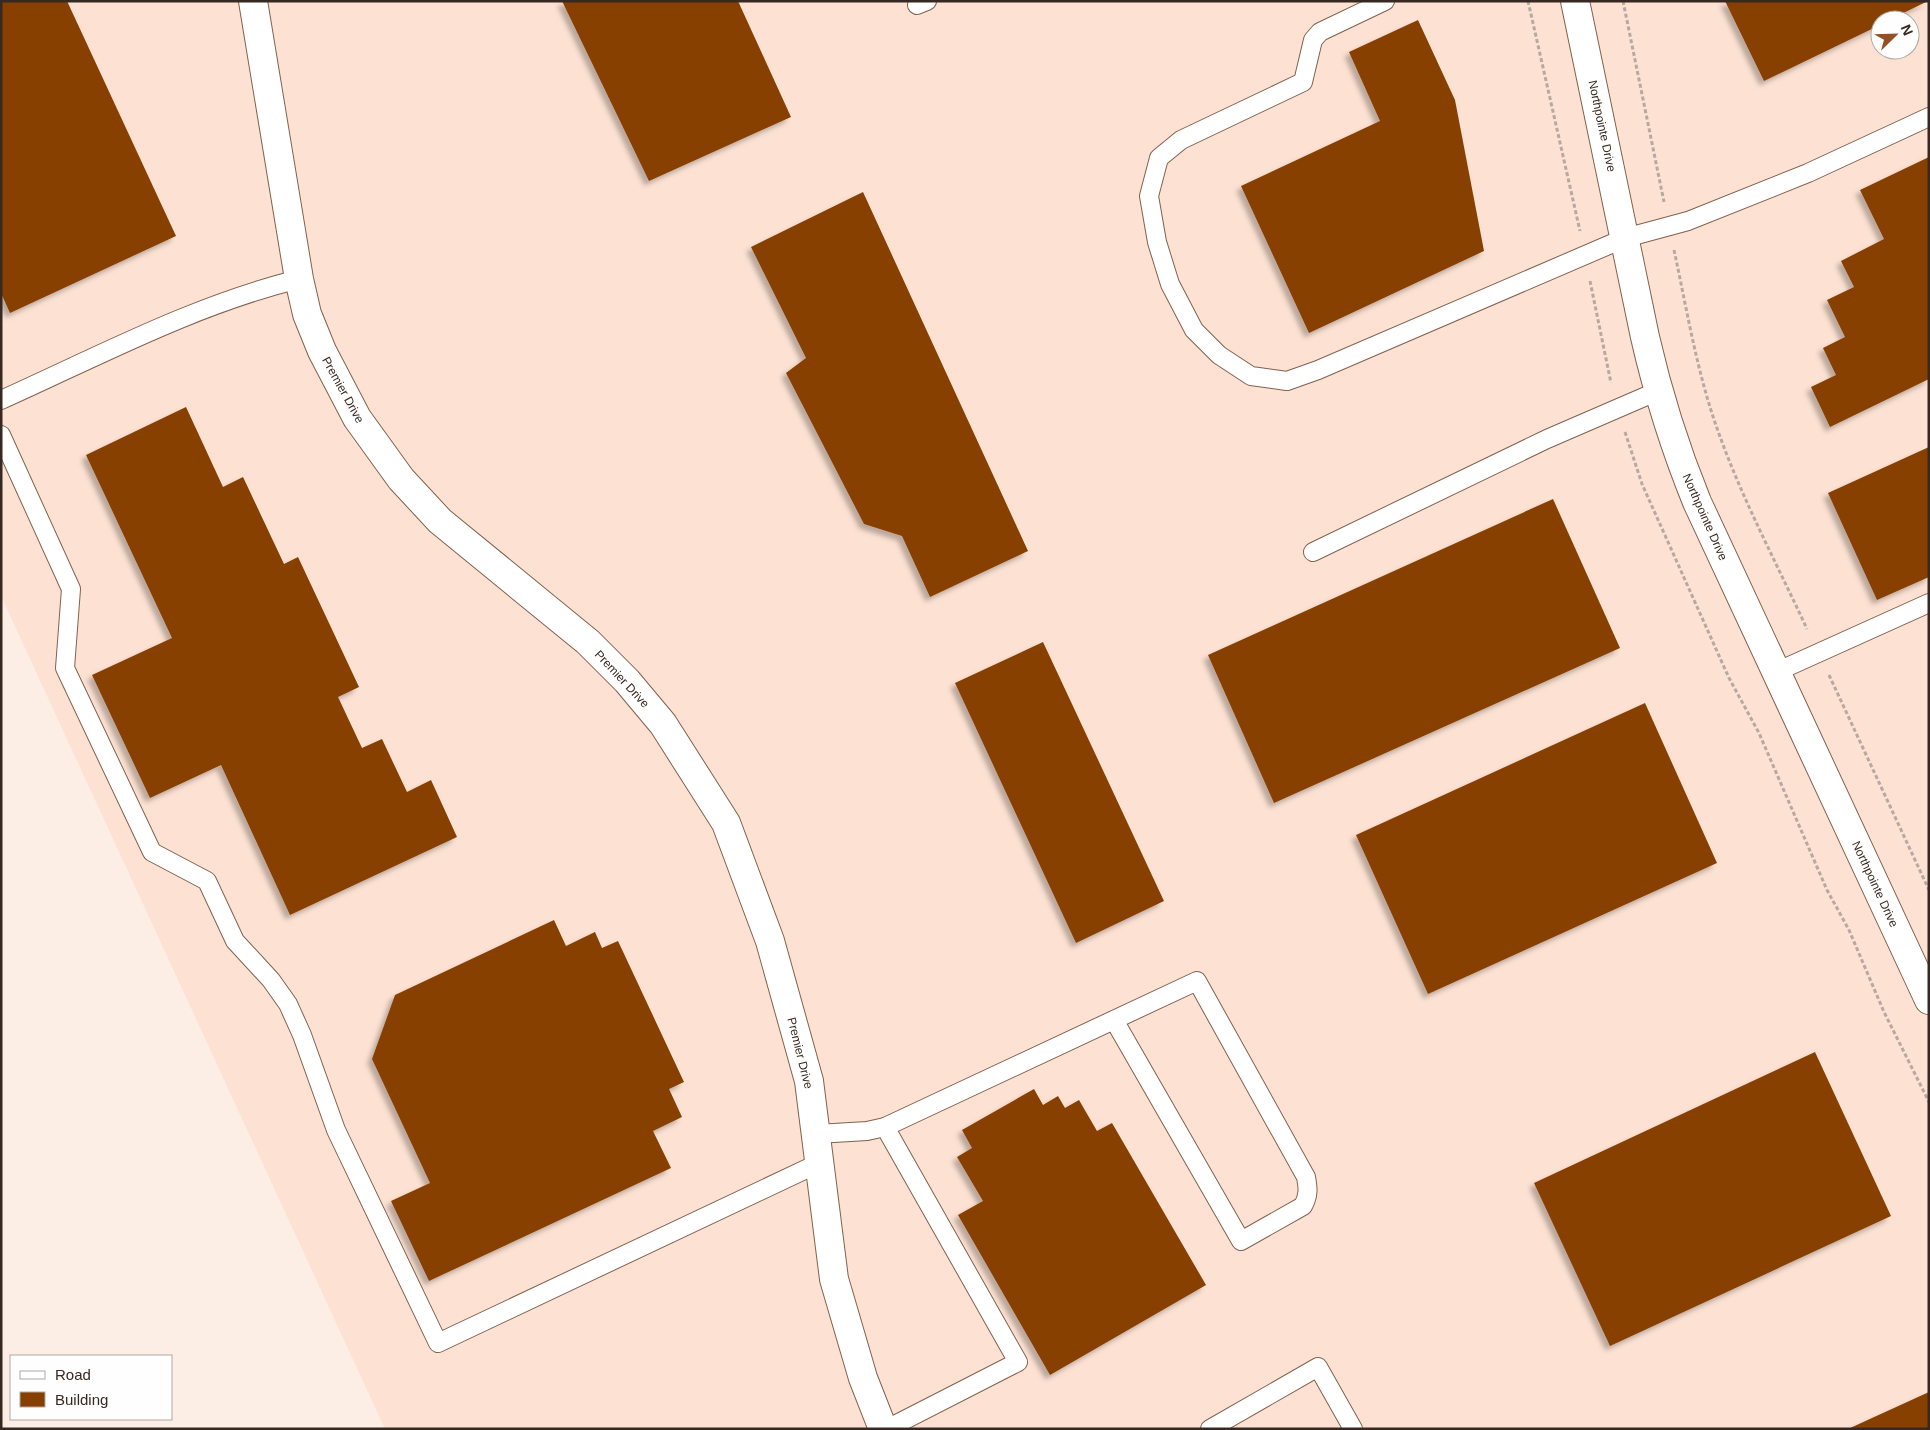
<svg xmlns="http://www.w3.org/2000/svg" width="1930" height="1430" font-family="Helvetica,sans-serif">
	<defs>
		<filter id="shadow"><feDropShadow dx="-4.5" dy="4.5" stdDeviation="2.5" flood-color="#0004"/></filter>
	</defs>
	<rect width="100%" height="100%" fill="#fcede5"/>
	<!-- built -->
	<path fill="#fde2d3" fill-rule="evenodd" d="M1,1H1929V1429H385L1,596ZM1880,20H1910V50H1880Z"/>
	<!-- building -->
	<g fill="#873f00" filter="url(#shadow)">
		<path d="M1,1H67L176,236L10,313L1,293Z"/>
		<path d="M562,1H738L791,117L649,181Z"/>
		<path d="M1725,1H1928L1889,20H1880V25L1764,81Z"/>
		<path d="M1418,20L1455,100L1484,251L1309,333L1241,186L1380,121L1349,52Z"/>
		<path d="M1929,157V379L1830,427L1811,387L1836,375L1823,348L1845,337L1827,300L1854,287L1841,261L1884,239L1860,190Z"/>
		<path d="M863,192L1028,551L930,597L902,536L864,524L786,373L806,358L751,247Z"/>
		<path d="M186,407L223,487L243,477L284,564L298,557L359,687L338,697L362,748L382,739L407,792L431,780L457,837L290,915L221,765L150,798L92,675L172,638L86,455Z"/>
		<path d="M1929,447V577L1877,600L1828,493Z"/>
		<path d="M1553,499L1620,648L1274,803L1208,655Z"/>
		<path d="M1043,642L1164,901L1076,943L955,683Z"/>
		<path d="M1645,703L1717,863L1428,994L1356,835Z"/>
		<path d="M554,920L566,946L595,932L602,948L618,941L684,1082L669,1089L682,1117L653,1131L671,1168L429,1281L391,1201L430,1183L372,1059L395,995Z"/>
		<path d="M1815,1052L1891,1216L1610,1346L1534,1183Z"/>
		<path d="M1034,1089L1043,1105L1058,1096L1065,1108L1079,1100L1097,1131L1112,1123L1206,1285L1050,1375L958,1215L983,1201L957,1157L972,1148L962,1130Z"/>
		<path d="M1929,1392V1429H1848Z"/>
	</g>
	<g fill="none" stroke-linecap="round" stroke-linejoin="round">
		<!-- service casing -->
		<g stroke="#80614e" stroke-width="20">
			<g id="service">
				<path d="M1385,1L1320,32L1313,40L1303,82L1181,140L1159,158L1149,196L1157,242L1170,284L1194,330L1219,355L1251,376L1287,381L1318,370L1625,238L1688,221L1808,173L1929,117"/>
				<path d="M917,5L927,1"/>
				<path d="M1,400C99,356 194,305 299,279"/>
				<path d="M1,435L71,589L65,668L152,852L207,881L235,941L271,980L288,1004L302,1035L336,1130L438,1343L819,1163"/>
				<path d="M1313,552L1547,439L1658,391"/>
				<path d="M1776,672L1929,603"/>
				<path d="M885,1127L1018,1362L887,1429"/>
				<path d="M817,1134L867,1131L885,1127L1197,981L1306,1177C1308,1188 1309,1195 1303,1206L1241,1241L1114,1020"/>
				<path d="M1210,1429L1318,1367L1353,1429"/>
			</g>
		</g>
		<!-- minor casing -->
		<g stroke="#80614e" stroke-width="30">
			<g id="minor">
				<path d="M253,1L299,279L307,314L322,351L357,418L401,479L440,521L588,642L627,681L663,724L726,823L770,941L809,1081L834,1279L863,1378L883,1429"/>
				<path d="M1575,1L1645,337C1658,394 1675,448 1697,502L1929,1000"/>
			</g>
		</g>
		<!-- path -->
		<g stroke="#b7a8a0" stroke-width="3" stroke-dasharray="4 2.5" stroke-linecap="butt">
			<path d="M1528,1L1580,231"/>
			<path d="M1623,1L1664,202"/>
			<path d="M1674,250C1687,310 1697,373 1718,431C1742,499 1777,564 1807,629"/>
			<path d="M1590,281L1611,383"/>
			<path d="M1625,432L1642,484L1729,678L1759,733L1827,890L1849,930L1884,1012L1929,1102"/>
			<path d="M1829,675L1929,890"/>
		</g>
		<!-- service -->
		<use href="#service" stroke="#fff" stroke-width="18"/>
		<!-- minor -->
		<use href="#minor" stroke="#fff" stroke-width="28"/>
	</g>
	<g text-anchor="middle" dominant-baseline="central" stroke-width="5" stroke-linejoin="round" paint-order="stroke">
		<!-- street labels -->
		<g font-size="12" fill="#372921" stroke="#fefefe">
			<text transform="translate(1602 126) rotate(78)">Northpointe Drive</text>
			<text transform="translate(343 390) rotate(61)">Premier Drive</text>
			<text transform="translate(1705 517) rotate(66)">Northpointe Drive</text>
			<text transform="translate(622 679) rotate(47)">Premier Drive</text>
			<text transform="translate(1875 884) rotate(65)">Northpointe Drive</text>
			<text transform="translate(800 1053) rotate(76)">Premier Drive</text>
		</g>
	</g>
	<!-- border -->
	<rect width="1930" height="1430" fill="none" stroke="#372921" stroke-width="5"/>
	<!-- legend -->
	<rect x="10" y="1355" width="162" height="65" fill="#fefefe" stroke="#aea9a6"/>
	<rect x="20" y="1371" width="25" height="8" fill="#ffffff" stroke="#aea9a6"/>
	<text x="55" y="1380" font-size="15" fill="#372921">Road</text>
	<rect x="20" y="1392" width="25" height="15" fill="#873f00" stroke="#aea9a6"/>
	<text x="55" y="1405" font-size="15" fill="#372921">Building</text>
	<!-- north arrow -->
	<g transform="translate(1895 35) rotate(67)"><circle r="24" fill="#fefefe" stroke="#aea9a6"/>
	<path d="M0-4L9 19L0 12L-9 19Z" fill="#945022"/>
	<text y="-8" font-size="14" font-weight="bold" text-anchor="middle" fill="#372921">N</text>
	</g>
</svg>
